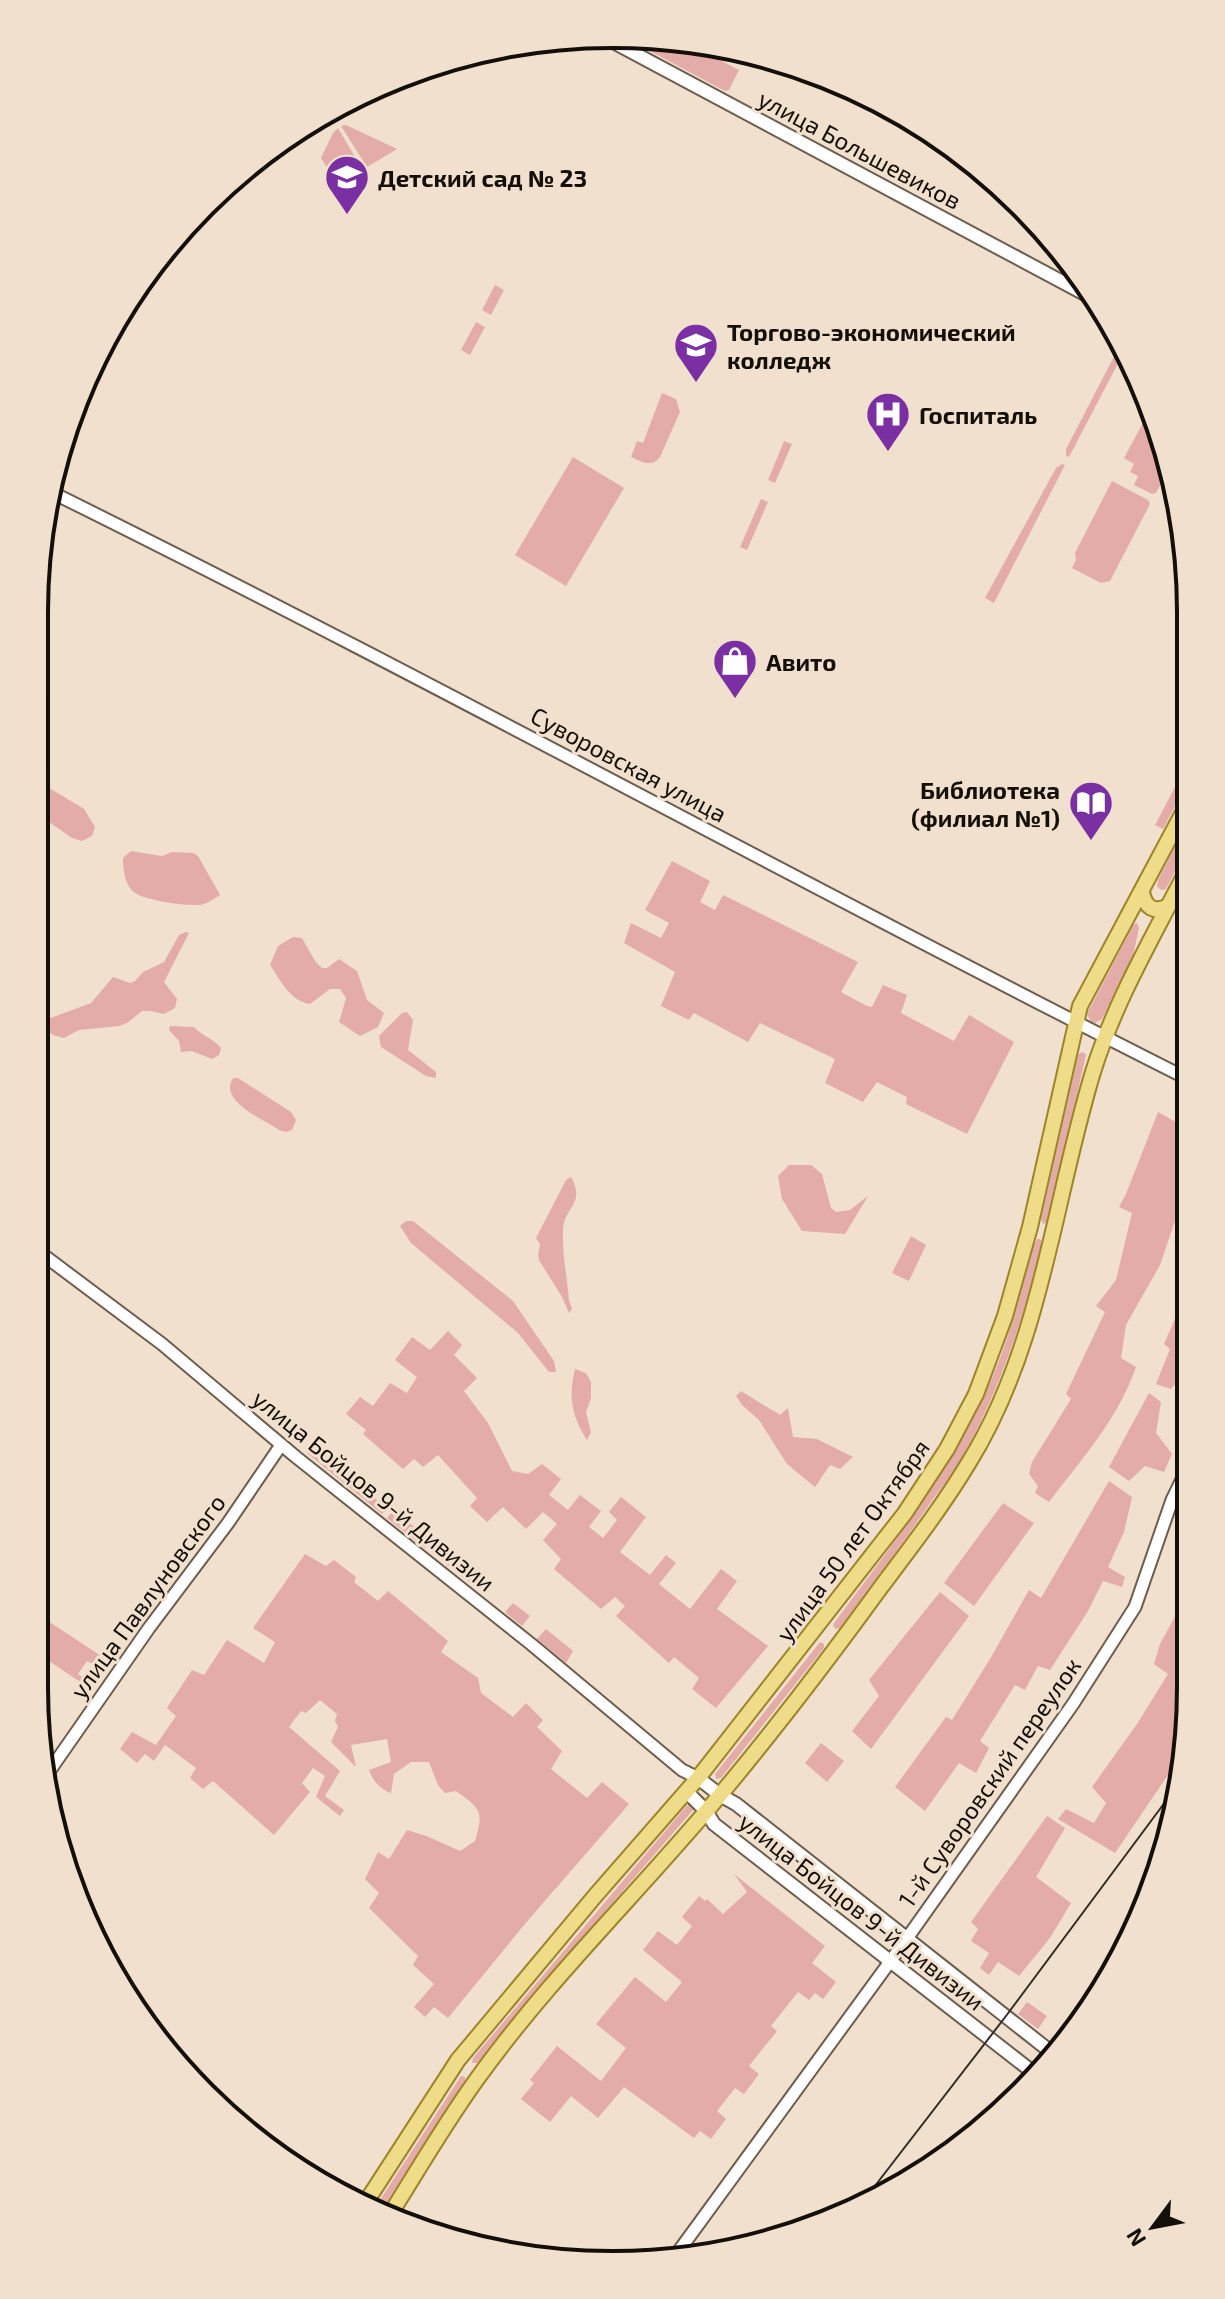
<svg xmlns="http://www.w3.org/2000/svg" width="1225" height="2299" font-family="'Exo 2',sans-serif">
	<rect width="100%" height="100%" fill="#f0e0cd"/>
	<!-- green -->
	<g fill="#e3aca8">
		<path d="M639,37L679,39L739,70L729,90L725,91L635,43Z"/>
		<path d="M346,125L397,149L367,167L341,126Z"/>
		<path d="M338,128L355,157L337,168L341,176L335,180L321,158L333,133Z"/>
		<path d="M495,285L504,290L491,315L482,310Z"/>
		<path d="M476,322L485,327L470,355L461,350Z"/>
		<path d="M1120,345L1124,352L1069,457L1066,456V449Z"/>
		<path d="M662,393L676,399L680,412L660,457C651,468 642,462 631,457L637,441L643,443Z"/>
		<path d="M1151,408L1160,426L1170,467L1156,493L1152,494L1134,485L1138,476L1130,472L1134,464L1124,458Z"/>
		<path d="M784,441L792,444L775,483L768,480Z"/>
		<path d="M573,457L624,488L566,586L515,555Z"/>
		<path d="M1062,464L1065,465L994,603L985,598L1056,468Z"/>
		<path d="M1112,481L1148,500L1150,504L1110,581L1101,583L1072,568L1076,560L1075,553Z"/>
		<path d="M761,499L768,502L747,550L740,547Z"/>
		<path d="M1187,764V783L1163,829L1155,825Z"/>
		<path d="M35,778L41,783L84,809L95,827L92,836L82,841L72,838L35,812Z"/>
		<path d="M1187,823V848L1166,889L1162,890L1157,887L1158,880Z"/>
		<path d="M131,851L162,856L172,852L193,853L198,856L220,895C215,898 209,902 204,904C193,908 144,900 135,893C125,886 123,870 123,858Z"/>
		<path d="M672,861L710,881L700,902L715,910L723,895L858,962L841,992L867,1006L872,1007L883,985L907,995L901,1013L954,1041L969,1015L1014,1042L967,1134L906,1104L907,1097L877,1082L863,1102L825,1083L835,1059L760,1023L748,1042L694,1013L689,1020L661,1006L675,972L624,943L631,923L661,938L669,923L645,910Z"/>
		<path d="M1137,923L1139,928L1132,960L1102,1019L1095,1023L1091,1022L1087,1014L1089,1010L1134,924Z"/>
		<path d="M186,932L189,933L164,982L177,999L175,1008L164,1014L150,1011H142L127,1023L119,1026L79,1030L64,1038C53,1035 48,1035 45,1024L48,1019L91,1003L113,977L130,983L135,981L143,972L164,962L179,935Z"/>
		<path d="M293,937L302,938L315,961L322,968H327L339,959L357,971L367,1000L384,1013L378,1027L360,1036L339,1022L346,998L340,989H330L310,1004C290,1001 281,981 270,965L278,946Z"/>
		<path d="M407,1012L413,1020L408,1050L436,1072V1078L426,1076L381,1047L379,1036L402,1013Z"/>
		<path d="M170,1026L194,1027C202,1036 214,1039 221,1048L219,1055L212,1059L192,1051L181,1052L179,1041L169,1030Z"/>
		<path d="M1083,1052L1086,1055L1048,1222L1043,1224L1041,1219L1078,1054Z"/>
		<path d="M233,1078H238L291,1112L296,1120L292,1130L286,1132L279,1130C263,1119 218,1101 233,1078Z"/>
		<path d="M1158,1112L1188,1129V1193L1178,1212L1160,1265L1126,1325L1121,1358L1136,1367C1118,1419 1081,1460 1049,1502L1035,1493L1038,1486L1029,1474L1032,1462L1071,1399L1066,1394L1105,1312L1096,1306L1116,1280L1132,1213L1119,1207L1126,1194Z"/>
		<path d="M789,1165H811L822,1174L831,1208L836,1212L850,1210L868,1196L845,1234L802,1231L782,1199L778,1176Z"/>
		<path d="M571,1177C586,1204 564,1207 563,1230C562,1253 567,1277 569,1300L572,1309L569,1313L562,1297L539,1260L538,1255L540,1244L536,1238L566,1180Z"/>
		<path d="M406,1221H413L513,1301L554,1361L556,1372H549L518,1333L411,1243L400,1226Z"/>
		<path d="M911,1236L926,1245L909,1281L892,1273Z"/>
		<path d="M1037,1239H1040L1043,1243C1024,1316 1001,1387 964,1454C955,1470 944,1485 933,1499C904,1543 871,1585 840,1628L836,1629L833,1626L834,1623C892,1545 953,1468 992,1378C1004,1350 1013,1321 1021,1291C1026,1275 1029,1254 1037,1239Z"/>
		<path d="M1188,1289L1189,1381L1180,1378L1171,1389L1156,1384L1170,1349L1164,1344Z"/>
		<path d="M448,1331L462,1345L454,1355L477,1378L464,1391L488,1423L512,1471L528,1474L542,1464L561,1479L549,1495L568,1510L580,1495L601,1511L589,1527L603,1538L617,1520L609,1512L621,1497L646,1517L620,1552L650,1575L666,1555L676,1563L659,1584L690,1609L721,1569L737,1581L717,1609L768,1646L716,1708L692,1689L699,1678L674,1657L669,1663L616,1616L625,1606L615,1597L601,1609L554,1569L561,1559L543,1540L557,1524L543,1512L526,1529L503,1507L487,1522L470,1506L477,1498L438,1455L423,1467L414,1459L403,1469L363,1434L366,1430L346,1414L360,1397L373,1406L390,1383L407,1393L417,1377L395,1360L412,1337L430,1350Z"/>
		<path d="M575,1369L586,1373L591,1382V1398L586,1412L591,1432L587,1440C572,1416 568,1398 575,1369Z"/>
		<path d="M741,1391L780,1415L788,1408L793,1437L817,1439L853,1457L840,1469L830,1465L815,1487L787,1464L759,1420L742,1405L736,1396Z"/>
		<path d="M1149,1393L1161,1402L1156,1433L1172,1454L1164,1472L1145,1466L1129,1481L1109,1467Z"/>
		<path d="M311,1448L387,1508L382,1514L307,1453Z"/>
		<path d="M1109,1481L1132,1497L1124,1532L1108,1567L1125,1577L1122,1587L1103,1581L1088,1611L1050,1670L1038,1666L1025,1690L1015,1685L980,1741L989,1748L976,1773L959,1763L925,1811L895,1787L946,1717L952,1720L990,1659L1029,1590L1041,1598Z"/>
		<path d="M1003,1503L1034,1523L974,1606L944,1583Z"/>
		<path d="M393,1511L432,1540L425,1548L387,1518Z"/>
		<path d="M436,1544L480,1576L473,1585L430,1551Z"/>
		<path d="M305,1554L326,1566L334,1560L356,1577L354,1582L378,1601L388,1591L448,1641L441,1652L478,1678L481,1693L513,1717L526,1703L543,1720L537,1727L562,1751L551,1769L587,1798L602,1782L629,1804L524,1925L448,2018L434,2007L425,2017L414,2007L434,1984L413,1965L418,1956L369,1908L379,1893L365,1879L378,1852L389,1859L407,1830L429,1837L460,1851L475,1841C484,1811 481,1809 456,1791L445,1793L438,1785L429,1762H411L394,1774L391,1793C381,1790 372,1780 369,1770L391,1762L387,1739L351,1745L356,1767L331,1742L338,1727L335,1721L337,1714L320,1700L306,1713L301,1711L289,1727L340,1771L325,1796L344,1810L340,1816L316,1797L325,1776L313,1768L302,1783L310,1792L274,1835L213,1781L203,1789L190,1778L196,1768L165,1745L154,1761L145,1754L137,1763L120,1749L132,1732L156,1745L176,1716L167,1708L192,1670L204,1675L227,1640L264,1663L275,1642L253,1628Z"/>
		<path d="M1189,1591L1190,1724L1185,1750L1115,1853L1058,1819L1066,1809L1094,1823L1106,1803L1092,1787L1137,1724L1168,1674L1154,1664L1160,1644Z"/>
		<path d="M940,1592L969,1616L871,1749L852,1731L879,1696L869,1680Z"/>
		<path d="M513,1603L530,1616L522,1626L505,1612Z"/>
		<path d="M42,1617L101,1656L95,1665L87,1661L78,1674L85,1679L82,1683L34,1651V1621L35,1620L39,1622Z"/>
		<path d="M546,1629L573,1651L566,1663L537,1639Z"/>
		<path d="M820,1642L824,1644V1648L721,1778L716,1779L715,1774Z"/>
		<path d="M821,1743L844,1761L827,1782L805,1763Z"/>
		<path d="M689,1803L693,1807V1810L522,2007L479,2063H472L473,2058Z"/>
		<path d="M1047,1816L1065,1828L1036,1877L1071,1903L1050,1938L1019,1976L998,1962L989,1975L980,1968L989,1953L971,1941L978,1929L971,1922Z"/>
		<path d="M734,1874L825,1946L812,1963L836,1982L823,1999L815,1993L809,2000L798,1992L771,2026L777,2031L749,2066L759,2074L744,2094L735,2088L717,2111L726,2119L711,2139L700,2131L694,2138L624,2087L598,2118L571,2096L550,2122L521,2099L534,2083L530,2080L557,2046L601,2081L626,2048L596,2024L635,1977L666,2002L682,1982L643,1950L658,1931L677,1945L692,1926L682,1917L699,1896L705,1901L707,1899L723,1914L747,1892Z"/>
		<path d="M1133,1928L1114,1975L1103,1989L1098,1983L1100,1971Z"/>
		<path d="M1027,2002L1047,2016L1038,2029L1018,2014Z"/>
		<path d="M461,2076L465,2077V2081L383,2209L376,2206Z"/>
	</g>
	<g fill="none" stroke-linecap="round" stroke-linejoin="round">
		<!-- tertiary casing -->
		<g stroke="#6c5e4e" stroke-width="15">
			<g id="tertiary">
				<path d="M49,491C432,680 806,887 1188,1079"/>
				<path d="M34,1248L162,1344L296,1457L531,1644L682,1770L698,1778"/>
				<path d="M48,1773L149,1628L228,1523L281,1445"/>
				<path d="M673,2259L908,1937L1073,1704L1135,1607L1172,1500L1189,1465"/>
			</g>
		</g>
		<!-- secondary casing -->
		<g stroke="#6c5e4e" stroke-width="16">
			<g id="secondary">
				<path d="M602,36L1098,301"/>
				<path d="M698,1778L720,1795L736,1804L1051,2052"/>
				<path d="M687,1792L706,1811L714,1824L1034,2073"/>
			</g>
		</g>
		<!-- primary casing -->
		<g stroke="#9c8528" stroke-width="18">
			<g id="primary">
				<path d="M1142,892C1145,907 1154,914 1168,906"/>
				<path d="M366,2202L458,2060L595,1896L698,1778L905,1513L947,1449L976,1394L1005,1316L1030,1227L1080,1006L1187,805"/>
				<path d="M391,2213C419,2168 446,2122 477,2079C548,1980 637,1894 715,1801C773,1732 828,1660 881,1587C911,1547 942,1507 968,1464C1042,1345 1053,1203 1093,1072C1115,1001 1154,935 1187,870"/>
			</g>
		</g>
		<!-- tertiary -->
		<use href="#tertiary" stroke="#fff" stroke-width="11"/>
		<!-- secondary -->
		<use href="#secondary" stroke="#fff" stroke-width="12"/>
		<!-- primary -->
		<use href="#primary" stroke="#efdc88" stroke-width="14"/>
		<!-- tram -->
		<path stroke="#342d25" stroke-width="2" d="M861,2204L1006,2016L1180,1782"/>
	</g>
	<!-- icons -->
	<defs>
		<g id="school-pin" transform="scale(2.3)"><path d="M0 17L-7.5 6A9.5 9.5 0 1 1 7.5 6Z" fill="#7a30a3" stroke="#f0e0cd"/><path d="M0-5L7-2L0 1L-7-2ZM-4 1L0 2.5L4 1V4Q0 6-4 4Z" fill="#fff"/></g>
		<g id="university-pin" transform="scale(2.3)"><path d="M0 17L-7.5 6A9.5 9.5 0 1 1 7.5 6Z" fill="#7a30a3" stroke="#f0e0cd"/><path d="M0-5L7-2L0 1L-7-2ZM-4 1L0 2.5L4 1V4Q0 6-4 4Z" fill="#fff"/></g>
		<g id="hospital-pin" transform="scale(2.3)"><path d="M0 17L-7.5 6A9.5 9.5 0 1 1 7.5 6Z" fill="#7a30a3" stroke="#f0e0cd"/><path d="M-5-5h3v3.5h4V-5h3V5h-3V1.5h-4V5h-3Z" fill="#fff"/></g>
		<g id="shop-pin" transform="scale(2.3)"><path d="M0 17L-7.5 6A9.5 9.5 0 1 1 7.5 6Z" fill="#7a30a3" stroke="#f0e0cd"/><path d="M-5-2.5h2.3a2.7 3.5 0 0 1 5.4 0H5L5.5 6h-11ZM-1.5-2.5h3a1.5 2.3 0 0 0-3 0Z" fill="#fff"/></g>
		<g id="library-pin" transform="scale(2.3)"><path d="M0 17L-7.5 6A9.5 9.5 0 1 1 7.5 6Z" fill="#7a30a3" stroke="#f0e0cd"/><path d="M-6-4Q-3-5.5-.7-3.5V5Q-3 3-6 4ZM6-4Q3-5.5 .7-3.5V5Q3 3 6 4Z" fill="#fff"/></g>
	</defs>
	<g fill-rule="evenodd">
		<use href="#school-pin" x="347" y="177"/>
		<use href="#university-pin" x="696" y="345"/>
		<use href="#hospital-pin" x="888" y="414"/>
		<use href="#shop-pin" x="735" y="661"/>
		<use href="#library-pin" x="1091" y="803"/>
	</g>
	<g text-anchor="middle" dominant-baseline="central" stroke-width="6" stroke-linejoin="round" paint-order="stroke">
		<!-- street labels -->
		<g font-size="24" fill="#150f09" stroke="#f0e0cd">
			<text transform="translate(860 149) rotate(28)">улица Большевиков</text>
			<text transform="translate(629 764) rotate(28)">Суворовская улица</text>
			<text transform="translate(374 1490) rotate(39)">улица Бойцов 9-й Дивизии</text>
			<text transform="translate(852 1540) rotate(-54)">улица 50 лет Октября</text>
			<text transform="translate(147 1596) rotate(-54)">улица Павлуновского</text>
			<text transform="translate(989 1782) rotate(-55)">1-й Суворовский переулок</text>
			<text transform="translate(862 1911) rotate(38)">улица Бойцов 9-й Дивизии</text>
		</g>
		<!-- poi labels -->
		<g font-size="24" font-weight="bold" fill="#150f09" stroke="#f0e0cd" text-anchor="start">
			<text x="378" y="177">Детский сад № 23</text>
			<text x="727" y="331">Торгово-экономический<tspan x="727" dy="28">колледж</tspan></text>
			<text x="919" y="414">Госпиталь</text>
			<text x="766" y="661">Авито</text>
			<text x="1060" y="789" text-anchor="end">Библиотека<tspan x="1060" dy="28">(филиал №1)</tspan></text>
		</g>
	</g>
	<!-- crop -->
	<path d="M0 0H1225V2299H0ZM612 48H613A564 564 0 0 1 1177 612V1687A564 564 0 0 1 613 2251H612A564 564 0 0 1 48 1687V612A564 564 0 0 1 612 48Z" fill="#f0e0cd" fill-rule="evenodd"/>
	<path fill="none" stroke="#150f09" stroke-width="4" d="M612 48H613A564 564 0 0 1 1177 612V1687A564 564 0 0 1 613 2251H612A564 564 0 0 1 48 1687V612A564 564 0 0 1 612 48Z"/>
	<!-- north arrow -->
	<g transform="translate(1153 2227) rotate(238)" stroke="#f0e0cd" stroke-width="6" paint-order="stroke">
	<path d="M0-6L14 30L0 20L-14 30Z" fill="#150f09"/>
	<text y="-12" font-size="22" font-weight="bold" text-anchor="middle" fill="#150f09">N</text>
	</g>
</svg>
